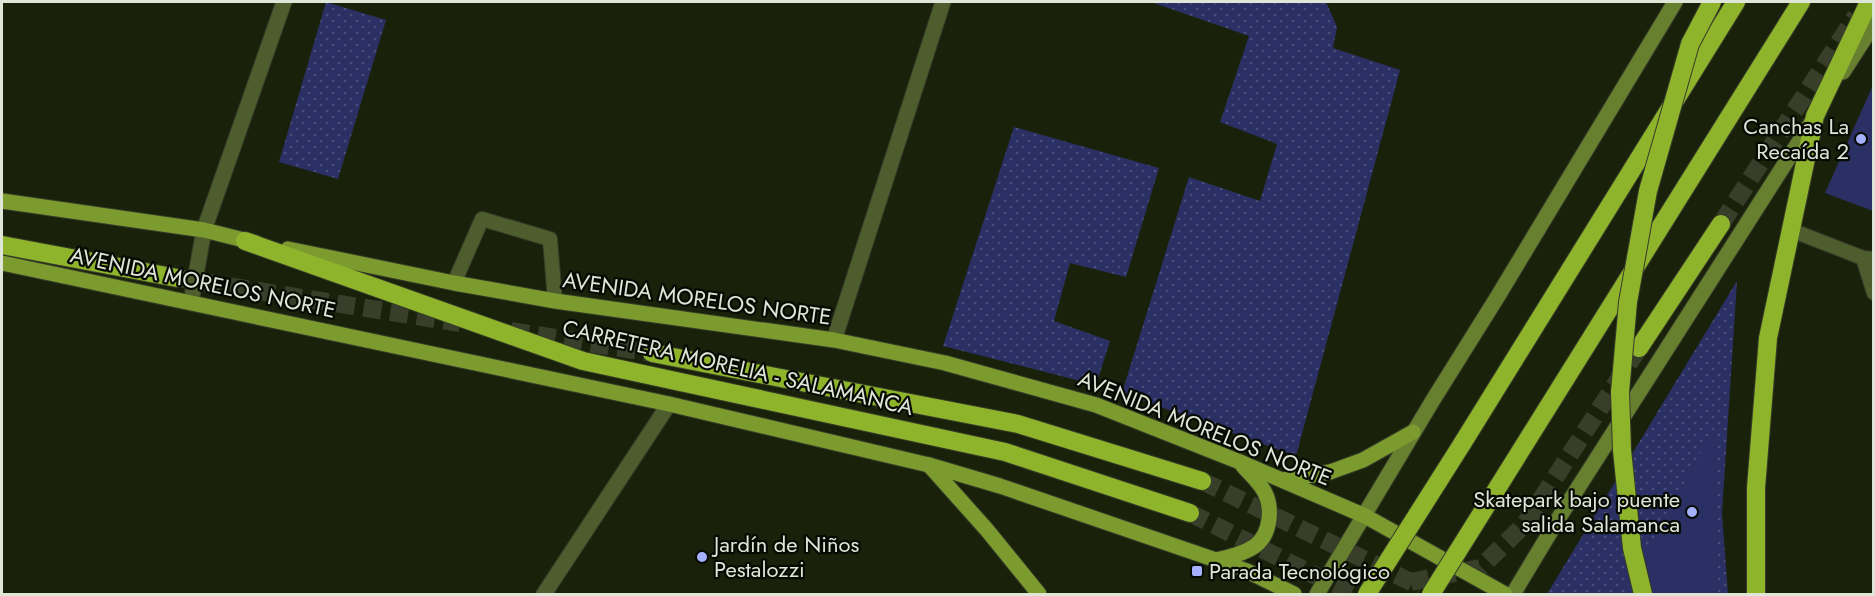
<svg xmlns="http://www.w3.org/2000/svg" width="1875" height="596" font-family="Jost,sans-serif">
	<defs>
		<pattern id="park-dots" width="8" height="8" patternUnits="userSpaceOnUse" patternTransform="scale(1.5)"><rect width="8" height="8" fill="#2a2f64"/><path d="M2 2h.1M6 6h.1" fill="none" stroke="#484d79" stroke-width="1.8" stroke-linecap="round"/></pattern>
	</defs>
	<rect width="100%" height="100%" fill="#1a210b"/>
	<!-- park -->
	<g fill="url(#park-dots)">
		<path d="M326,2L386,20L338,179L279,162Z"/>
		<path d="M1151,2H1326L1337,27L1333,48L1400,70L1296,456L1122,393L1189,177L1260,201L1277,144L1220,122L1249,36Z"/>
		<path d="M1014,127L1159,168L1126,277L1070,263L1054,321L1110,341L1096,385L943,346Z"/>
		<path d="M1737,281L1722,513L1728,594H1547Z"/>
	</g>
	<!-- pitch -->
	<g fill="#2a2f64">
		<path d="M1873,85V211L1825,193Z"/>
		<path d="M1714,429L1718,594H1623Z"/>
	</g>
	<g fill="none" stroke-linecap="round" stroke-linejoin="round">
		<!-- highway-tunnel -->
		<g stroke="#383e2a" stroke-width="18" stroke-dasharray="18 9" stroke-linecap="butt">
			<path d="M1721,224L1856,16"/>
			<path d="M177,278L460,323"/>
			<path d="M511,331L652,353"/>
			<path d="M1202,481L1411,582L1421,588"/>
			<path d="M1190,513L1352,594"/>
			<path d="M1411,582L1480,568L1525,524L1639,348"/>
		</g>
		<!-- lane casing -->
		<g stroke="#363c28" stroke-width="16">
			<g id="lane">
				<path d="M1791,230L1863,258L1874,259"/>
				<path d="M1863,258L1874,293"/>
				<path d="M454,283L482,219L550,239L555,301"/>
			</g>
		</g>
		<!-- street casing -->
		<g stroke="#363c28" stroke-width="17">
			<g id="street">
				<path d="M191,302L204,230L284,2"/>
				<path d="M834,340L943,2"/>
				<path d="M544,594L669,404"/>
			</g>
		</g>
		<!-- secondary casing -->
		<g stroke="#363c28" stroke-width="17">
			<g id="secondary">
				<path d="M1843,72L1874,24"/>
				<path d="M1317,594L1433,400L1498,296L1675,2"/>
				<path d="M1513,594L1560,516L1811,123"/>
			</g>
		</g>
		<!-- primary casing -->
		<g stroke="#363c28" stroke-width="17">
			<g id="primary">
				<path d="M2,201L204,230L256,243"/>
				<path d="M288,249L454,283L555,301L834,340L945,363L1096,405L1240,462L1365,516L1505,594"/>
				<path d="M2,263L669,404L929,465L1000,486L1216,560L1247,571L1294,594"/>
				<path d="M929,465L987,530L1039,594"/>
				<path d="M1283,480L1330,472L1363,460L1413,432"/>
				<path d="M1216,560C1229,557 1243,554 1255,546C1271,534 1273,507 1264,491C1259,482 1250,474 1243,466"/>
			</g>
		</g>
		<!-- highway casing -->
		<g stroke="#363c28" stroke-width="20">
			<g id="highway">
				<path d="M245,241L583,361L1005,452L1190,513"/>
				<path d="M2,245L177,278"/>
				<path d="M1639,348L1721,224"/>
				<path d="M652,353L1018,424L1202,481"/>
				<path d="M1462,444L1736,2"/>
				<path d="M1498,487L1801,2"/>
				<path d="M1756,594V488L1768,338L1815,116L1869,2"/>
			</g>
		</g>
		<!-- lane -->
		<use href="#lane" stroke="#4d5d2d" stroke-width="14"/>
		<!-- street -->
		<use href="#street" stroke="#4d5d2d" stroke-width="15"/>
		<!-- secondary -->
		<use href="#secondary" stroke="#678030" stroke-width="15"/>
		<!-- primary -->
		<use href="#primary" stroke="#7b9b2f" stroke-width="15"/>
		<!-- highway -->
		<use href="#highway" stroke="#8eb42b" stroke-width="18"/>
		<!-- highway-bridge casing -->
		<g stroke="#363c28" stroke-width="20" stroke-linecap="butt">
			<g id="highway-bridge">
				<path d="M1367,594L1462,444"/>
				<path d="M1431,594L1498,487"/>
				<path d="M1643,594L1632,548L1622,450L1620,392L1628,302L1648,191L1690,44L1712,2"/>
			</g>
		</g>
		<!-- highway-bridge -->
		<use href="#highway-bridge" stroke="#8eb42b" stroke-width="18"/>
	</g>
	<!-- markers -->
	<g fill="#a5b1fc" stroke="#070a03" stroke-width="2">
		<circle cx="1861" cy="139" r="6"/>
		<circle cx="1692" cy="512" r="6"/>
		<circle cx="702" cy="557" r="6"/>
		<rect x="1191" y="565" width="12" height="12" rx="3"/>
	</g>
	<g text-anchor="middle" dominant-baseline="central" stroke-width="4.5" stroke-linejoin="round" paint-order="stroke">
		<!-- poi labels -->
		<g font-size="22" fill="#dfe5d7" stroke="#070a03" text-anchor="end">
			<text x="1849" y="126">Canchas La<tspan x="1849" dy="25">Recaída 2</tspan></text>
			<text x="1680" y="499">Skatepark bajo puente<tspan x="1680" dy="25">salida Salamanca</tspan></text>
			<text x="714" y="544" text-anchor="start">Jardín de Niños<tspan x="714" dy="25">Pestalozzi</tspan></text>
			<text x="1209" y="571" text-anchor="start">Parada Tecnológico</text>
		</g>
		<!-- street labels -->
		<g font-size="22" fill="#dfe5d7" stroke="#070a03">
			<text transform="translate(203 282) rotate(12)">AVENIDA MORELOS NORTE</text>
			<text transform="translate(697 298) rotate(8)">AVENIDA MORELOS NORTE</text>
			<text transform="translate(738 367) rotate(13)">CARRETERA MORELIA - SALAMANCA</text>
			<text transform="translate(1205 428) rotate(22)">AVENIDA MORELOS NORTE</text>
		</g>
	</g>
	<!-- border -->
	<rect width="1875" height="596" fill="none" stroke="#dfe5d7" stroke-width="6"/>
</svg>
